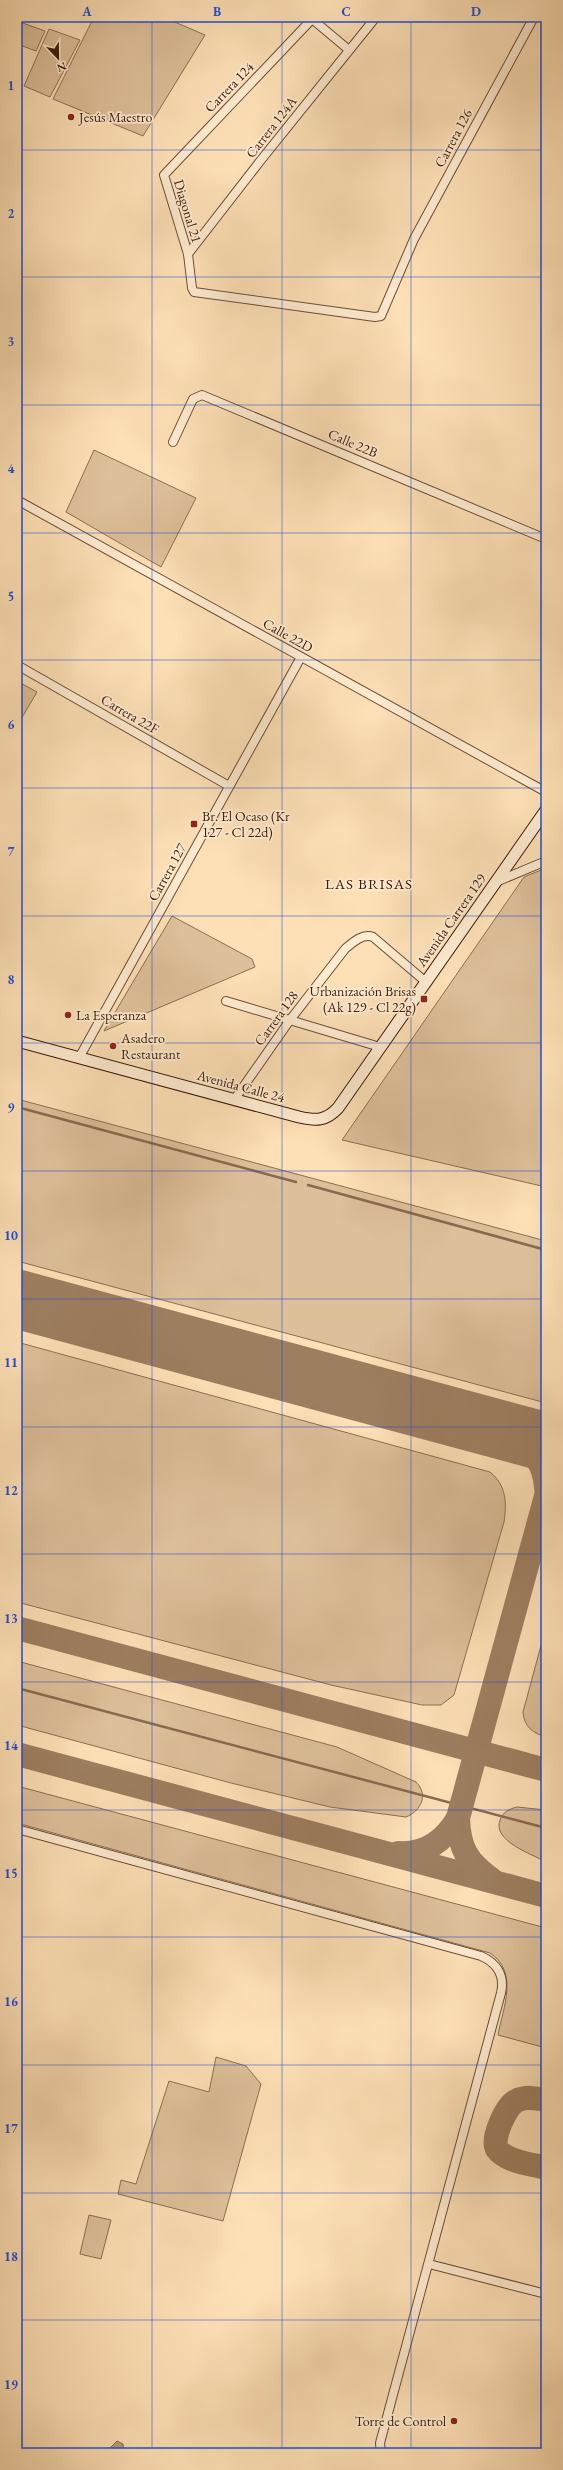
<svg xmlns="http://www.w3.org/2000/svg" width="563" height="2470" font-family="'EB Garamond',serif">
	<rect width="100%" height="100%" fill="#fee0b6"/>
	<filter id="stains"><feTurbulence type="fractalNoise" baseFrequency=".005" numOctaves="4"/><feColorMatrix values="0 0 0 0 .2 0 0 0 0 .09 0 0 0 0 .02 0 0 0 .5 -.17"/></filter>
	<radialGradient id="worn" r=".72"><stop offset=".6" stop-color="#630" stop-opacity="0"/><stop offset="1" stop-color="#630" stop-opacity=".3"/></radialGradient>
	<!-- green -->
	<g fill="#ddbf99" stroke="#8c6e52">
		<path d="M94,17H163L205,35L143,136L53,99Z"/>
		<path d="M17,21L45,31L36,51L17,44Z"/>
		<path d="M49,29L80,40L50,97L24,86Z"/>
		<path d="M94,450L196,498L161,567L66,512Z"/>
		<path d="M17,681L37,692L17,726Z"/>
		<path d="M546,868V1187L342,1140L524,877Z"/>
		<path d="M172,916L252,959L255,967L104,1031Z"/>
		<path d="M17,1099L546,1241V1403L17,1261Z"/>
		<path d="M17,1342L490,1472C506,1485 507,1502 504,1522L454,1695L441,1705H422L331,1685L17,1602Z"/>
		<path d="M546,1627V1737C533,1733 524,1727 523,1712Z"/>
		<path d="M17,1661L337,1747L416,1782C429,1795 421,1811 406,1817L330,1807L231,1783L17,1725Z"/>
		<path d="M17,1786L546,1928V2048L498,2035C503,2008 519,1972 490,1953L17,1823Z"/>
		<path d="M517,1807L546,1810V1862C532,1854 492,1841 500,1820C503,1812 509,1809 517,1807Z"/>
		<path d="M216,2057L246,2066L261,2084L223,2221L118,2194L121,2180L136,2184L169,2081L209,2092Z"/>
		<path d="M89,2215L111,2220L101,2259L80,2254Z"/>
	</g>
	<!-- water -->
	<path fill="#bc9d7c" stroke="#89694f" d="M117,2441L123,2444L124,2453H100L101,2450L110,2448Z"/>
	<g fill="none" stroke-linecap="round" stroke-linejoin="round">
		<!-- stream -->
		<g stroke="#89694f" stroke-width="2.5">
			<path d="M17,1107L296,1182"/>
			<path d="M308,1185L546,1250"/>
			<path d="M17,1688L546,1828"/>
		</g>
		<!-- taxiway -->
		<g stroke="#9d7e60" stroke-width="24">
			<path d="M17,1300L22,1301"/>
			<path d="M509,1432C529,1447 545,1461 546,1488"/>
			<path d="M17,1628L546,1770"/>
			<path d="M17,1754L546,1896"/>
			<path d="M458,1818L546,1496"/>
			<path d="M398,1853C425,1855 445,1840 458,1818C459,1848 467,1862 491,1879"/>
			<path d="M546,2100C536,2098 525,2096 516,2101C506,2106 491,2139 497,2149C506,2162 532,2164 546,2168"/>
		</g>
		<!-- runway -->
		<path stroke="#9d7e60" stroke-width="59" d="M17,1299L546,1442"/>
		<!-- street casing -->
		<g stroke="#6c4d36" stroke-width="10">
			<g id="street">
				<path d="M314,17L164,175L188,254L192,288L194,292L375,317L381,316L414,239L534,17"/>
				<path d="M312,19L349,50"/>
				<path d="M188,254L261,160L376,17"/>
				<path d="M173,442L193,399L202,395L546,539"/>
				<path d="M17,500L546,792"/>
				<path d="M17,665L229,786"/>
				<path d="M496,882L546,861"/>
				<path d="M226,1001L380,1047"/>
				<path d="M79,1058L301,657"/>
				<path d="M234,1100L290,1020L345,949C353,942 363,933 373,937L426,982"/>
				<path d="M17,1829L481,1956C497,1963 505,1976 501,1993L380,2443L381,2453"/>
				<path d="M429,2264L546,2294"/>
			</g>
		</g>
		<!-- secondary casing -->
		<g stroke="#3c1c0b" stroke-width="13">
			<path id="secondary" d="M17,1041L299,1117C316,1121 326,1121 338,1108L546,810"/>
		</g>
		<!-- street -->
		<use href="#street" stroke="#feebd0" stroke-width="8"/>
		<!-- secondary -->
		<use href="#secondary" stroke="#feebd0" stroke-width="11"/>
	</g>
	<!-- grid -->
	<path fill="none" stroke="#1d4ed8" stroke-width="1" stroke-opacity="0.55" d="M152,17V2453M282,17V2453M411,17V2453M17,150H546M17,277H546M17,405H546M17,533H546M17,660H546M17,788H546M17,916H546M17,1043H546M17,1171H546M17,1299H546M17,1427H546M17,1554H546M17,1682H546M17,1810H546M17,1937H546M17,2065H546M17,2193H546M17,2320H546"/>
	<!-- markers -->
	<g fill="#8f2418" stroke="#feebd0" stroke-width="1.5">
		<circle cx="71" cy="117" r="4"/>
		<rect x="190" y="820" width="8" height="8" rx="2"/>
		<rect x="420" y="995" width="8" height="8" rx="2"/>
		<circle cx="68" cy="1015" r="4"/>
		<circle cx="113" cy="1046" r="4"/>
		<circle cx="454" cy="2421" r="4"/>
	</g>
	<g text-anchor="middle" dominant-baseline="central" stroke-width="3.5" stroke-linejoin="round" paint-order="stroke">
		<!-- street labels -->
		<g font-size="14" fill="#3c1c0b" stroke="#feebd0">
			<text transform="translate(229 87) rotate(-46)">Carrera 124</text>
			<text transform="translate(271 127) rotate(-52)">Carrera 124A</text>
			<text transform="translate(453 138) rotate(-62)">Carrera 126</text>
			<text transform="translate(188 211) rotate(73)">Diagonal 21</text>
			<text transform="translate(353 443) rotate(23)">Calle 22B</text>
			<text transform="translate(288 635) rotate(29)">Calle 22D</text>
			<text transform="translate(130 714) rotate(30)">Carrera 22F</text>
			<text transform="translate(167 872) rotate(-61)">Carrera 127</text>
			<text transform="translate(451 920) rotate(-55)">Avenida Carrera 129</text>
			<text transform="translate(276 1018) rotate(-54)">Carrera 128</text>
			<text transform="translate(241 1086) rotate(15)">Avenida Calle 24</text>
		</g>
		<!-- poi labels -->
		<g font-size="14" fill="#3c1c0b" stroke="#feebd0" text-anchor="start">
			<text x="79" y="117">Jesús Maestro</text>
			<text x="202" y="816">Br. El Ocaso (Kr<tspan x="202" dy="16">127 - Cl 22d)</tspan></text>
			<text x="416" y="991" text-anchor="end">Urbanización Brisas<tspan x="416" dy="16">(Ak 129 - Cl 22g)</tspan></text>
			<text x="76" y="1015">La Esperanza</text>
			<text x="121" y="1038">Asadero<tspan x="121" dy="16">Restaurant</tspan></text>
			<text x="446" y="2421" text-anchor="end">Torre de Control</text>
		</g>
		<!-- neighbourhood labels -->
		<g font-size="15" letter-spacing="1" fill="#3c1c0b" stroke="#feebd0">
			<text x="369" y="883">LAS BRISAS</text>
		</g>
	</g>
	<!-- margin -->
	<rect width="563" height="2470" fill="none" stroke="#fee0b6" stroke-width="44"/>
	<!-- north arrow -->
	<g transform="translate(58 58) rotate(158)" stroke="#feebd0" stroke-width="3" paint-order="stroke">
	<path d="M0-3L7 15L0 10L-7 15Z" fill="#3c1c0b"/>
	<text y="-6" font-size="11" font-weight="bold" text-anchor="middle" fill="#3c1c0b">N</text>
	</g>
	<rect x="22" y="22" width="519" height="2426" fill="none" stroke="#1d4ed8" stroke-width="1.5"/>
	<g font-size="13" text-anchor="middle" font-weight="bold" fill="#1d4ed8">
		<text x="87" y="16">A</text>
		<text x="217" y="16">B</text>
		<text x="346" y="16">C</text>
		<text x="476" y="16">D</text>
		<text x="11" y="90">1</text>
		<text x="11" y="218">2</text>
		<text x="11" y="346">3</text>
		<text x="11" y="473">4</text>
		<text x="11" y="601">5</text>
		<text x="11" y="729">6</text>
		<text x="11" y="856">7</text>
		<text x="11" y="984">8</text>
		<text x="11" y="1112">9</text>
		<text x="11" y="1240">10</text>
		<text x="11" y="1367">11</text>
		<text x="11" y="1495">12</text>
		<text x="11" y="1623">13</text>
		<text x="11" y="1750">14</text>
		<text x="11" y="1878">15</text>
		<text x="11" y="2006">16</text>
		<text x="11" y="2133">17</text>
		<text x="11" y="2261">18</text>
		<text x="11" y="2389">19</text>
	</g>
	<rect width="100%" height="100%" filter="url(#stains)"/>
	<rect width="100%" height="100%" fill="url(#worn)"/>
</svg>
